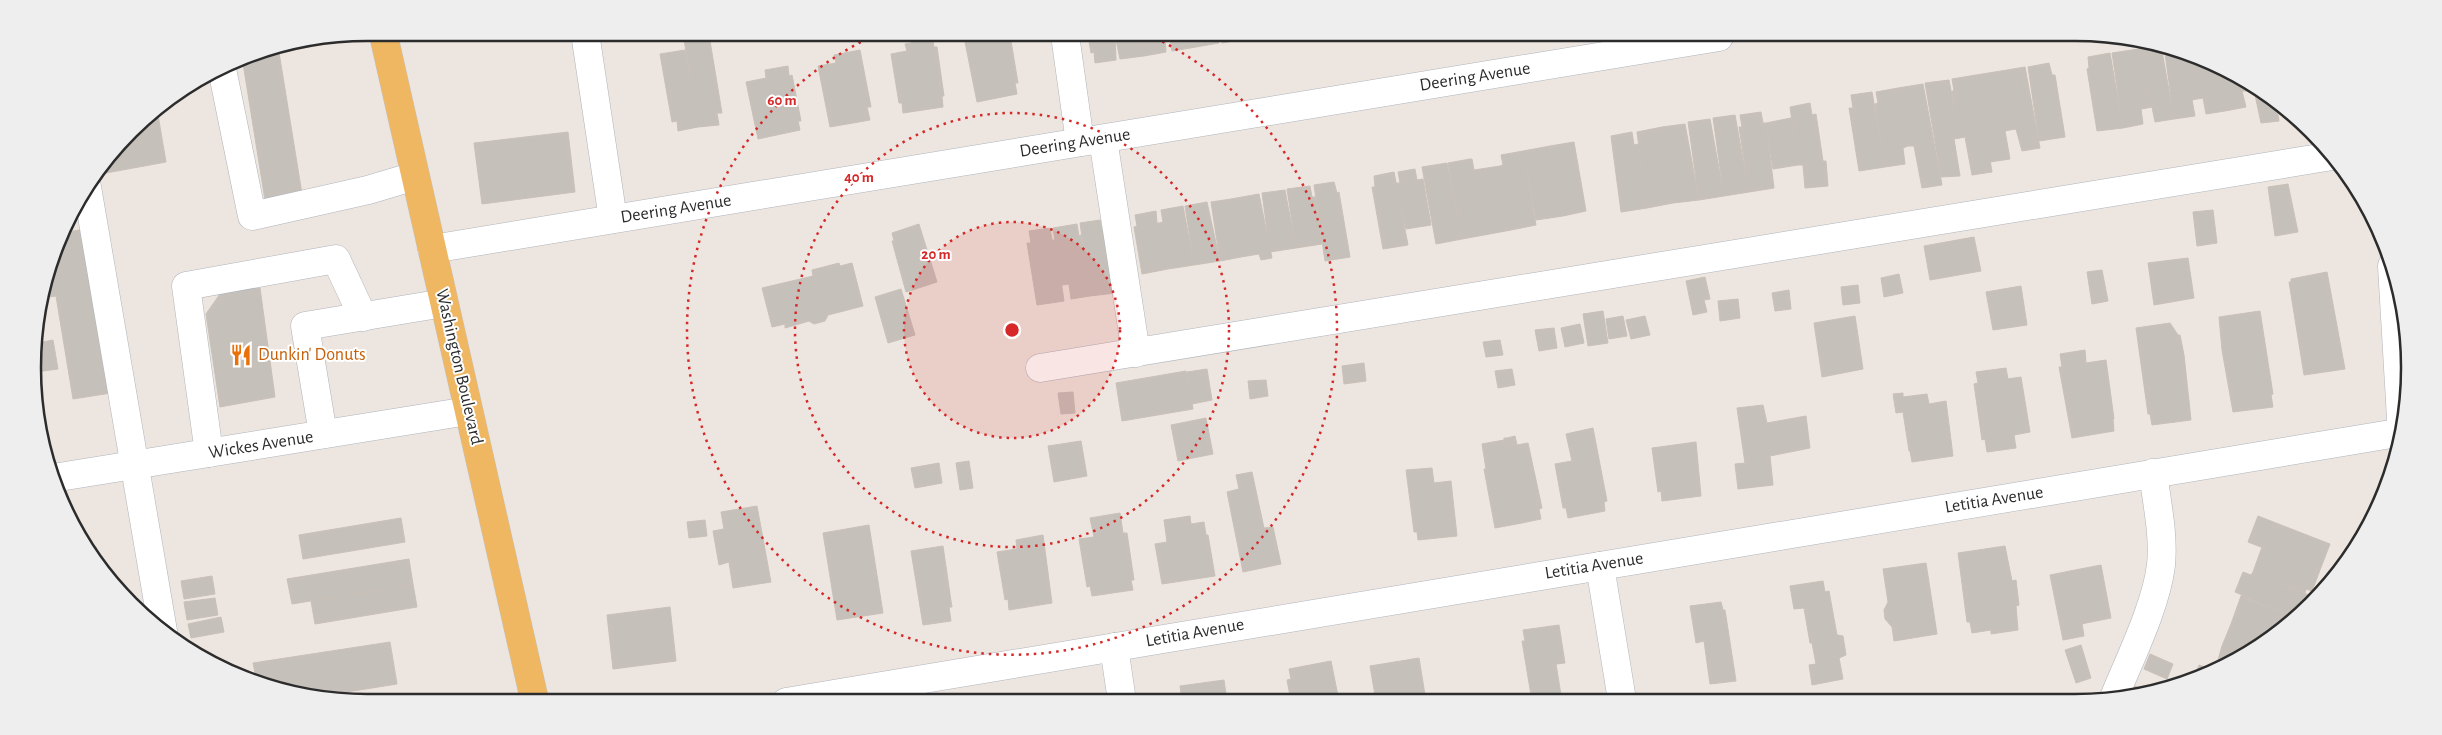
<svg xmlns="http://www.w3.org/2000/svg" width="2442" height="735" font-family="'Alegreya Sans',sans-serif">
	<rect width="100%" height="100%" fill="#ede5df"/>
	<!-- building -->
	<g fill="#c6c0ba" stroke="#c9c0b8">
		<path d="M709,35L722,113H717L719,125L698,127L684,39Z"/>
		<path d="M915,35H932L934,47H937L944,96H942L943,107L903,113L902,103H899L891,54L907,51L905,44L916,42Z"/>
		<path d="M978,35H1010L1018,83H1015L1017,94L977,102L965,42L979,40Z"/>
		<path d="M1088,35H1115L1116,60L1095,63L1094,52L1091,53Z"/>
		<path d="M1115,35H1141L1144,56L1120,59Z"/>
		<path d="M1141,35H1167V39L1165,40L1166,52L1144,56Z"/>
		<path d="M1167,35H1194L1196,47L1172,51L1170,39H1167Z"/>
		<path d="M1194,35L1217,36L1219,43L1196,47Z"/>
		<path d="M1221,36H1245V39L1222,43Z"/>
		<path d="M2161,45L2174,119L2155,122L2152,107L2147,108L2138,49Z"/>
		<path d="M278,46L302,194L265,200L242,57Z"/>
		<path d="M2164,46L2190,54L2197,99L2192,100L2195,116L2174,119Z"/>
		<path d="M2138,49L2147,108L2141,109L2143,124L2123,128L2112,53Z"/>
		<path d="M685,50L698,127L678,131L677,121L672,122L660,54Z"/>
		<path d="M860,50L871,107H867L870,120L830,127L818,66L836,63L834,55Z"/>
		<path d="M2110,53L2123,128L2097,131L2087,69L2089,68L2088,57Z"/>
		<path d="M2190,54L2218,66L2225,111L2206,114L2203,98L2197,99Z"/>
		<path d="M2049,63L2052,75H2055L2065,137L2039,141L2028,67Z"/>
		<path d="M788,66L789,76L792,75L801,121H798L800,130L758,139L746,82L766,78L765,70Z"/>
		<path d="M2218,66L2247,81L2248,91H2242L2246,107L2225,111Z"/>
		<path d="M2025,67L2040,148L2022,151L2016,129L2010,130L2001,71Z"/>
		<path d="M2001,71L2010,130L2005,131L2010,159L1990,162L1976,75Z"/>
		<path d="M1976,75L1992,172L1972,175L1965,137L1960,138L1952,91H1954L1952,79Z"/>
		<path d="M1949,80L1960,138L1954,139L1960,176L1941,177L1925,83Z"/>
		<path d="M2247,81L2260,89L2276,102L2279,121L2261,123L2254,90L2248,91Z"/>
		<path d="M1923,84L1942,185L1922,188L1914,146H1908L1898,88Z"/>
		<path d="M1898,88L1908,146L1903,148L1905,164L1885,167L1875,104L1878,103L1876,92Z"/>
		<path d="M1872,92L1885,167L1859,171L1849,108H1853L1851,95Z"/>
		<path d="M1810,103L1812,115L1816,114L1823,161H1826L1828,186L1805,188L1803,165H1798L1790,107Z"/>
		<path d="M157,109L166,162L95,175L102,163L146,116Z"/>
		<path d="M1761,112L1763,123H1766L1774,188L1749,192L1739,127H1742L1740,115Z"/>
		<path d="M1735,115L1749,192L1724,196L1713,118Z"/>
		<path d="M1791,118L1798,165L1773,169L1766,123Z"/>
		<path d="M1710,119L1724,196L1699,200L1688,122Z"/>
		<path d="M1685,124L1699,200L1673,203L1662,127Z"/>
		<path d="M1662,127L1673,203L1647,208L1637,132Z"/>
		<path d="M568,132L575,192L482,204L474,143Z"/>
		<path d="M1632,132L1634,145L1638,144L1647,208L1621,212L1611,136Z"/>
		<path d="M1574,142L1586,211L1563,216L1550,146Z"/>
		<path d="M1550,146L1563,216L1536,220L1523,151Z"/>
		<path d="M1523,151L1536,225L1511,230L1500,166L1503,165L1501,155Z"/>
		<path d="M1470,159H1472L1474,170L1500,166L1511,230L1484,235Z"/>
		<path d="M1470,159L1484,235L1462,239L1448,163Z"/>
		<path d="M1447,163L1462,239L1436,244L1422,167Z"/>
		<path d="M1415,169L1417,180L1423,179L1431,225L1406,229L1396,183H1400L1398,172Z"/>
		<path d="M1394,172L1408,245L1383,249L1372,187H1375L1374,176Z"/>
		<path d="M1334,182L1337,193L1339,192L1350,257L1325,261L1314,185Z"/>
		<path d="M2288,184L2298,232L2275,236L2268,187Z"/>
		<path d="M1310,186L1312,197H1315L1322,244L1296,248L1287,189Z"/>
		<path d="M1285,190L1296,248L1270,252L1262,193Z"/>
		<path d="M1259,194L1272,258L1261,260L1259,254L1241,257L1231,199Z"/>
		<path d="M1231,199L1241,257L1220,261L1211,202Z"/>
		<path d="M1207,202L1220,261L1194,265L1185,206Z"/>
		<path d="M1183,206L1194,265L1168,269L1160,223L1163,222L1161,210Z"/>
		<path d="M2213,210L2217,243L2197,246L2193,212Z"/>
		<path d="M1156,211L1157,223H1160L1168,269L1142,274L1134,227L1137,226L1135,215Z"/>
		<path d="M1100,220L1102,231H1106L1115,293L1090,296L1080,223Z"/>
		<path d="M919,224L937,282L906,292L892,241H894L892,233Z"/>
		<path d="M1077,224L1079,236L1081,235L1090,296L1071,299L1069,284L1062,285L1053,228Z"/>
		<path d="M1050,228L1052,240H1055L1064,301L1037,305L1027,243H1031L1029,231Z"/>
		<path d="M85,229L111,393L73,399L56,296L41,298L44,281L62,233Z"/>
		<path d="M1974,237L1981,271L1930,280L1924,246Z"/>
		<path d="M2188,258L2194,298L2154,305L2148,263Z"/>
		<path d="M839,263L840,266L852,263L863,306L828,315L825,321L814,324L809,321L785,328V324L772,327L762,288L813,276L812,270Z"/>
		<path d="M2102,270L2108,301L2092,304L2087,272Z"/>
		<path d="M2327,272L2345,369L2304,375L2289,282H2291V279Z"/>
		<path d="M1899,274L1903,293L1884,297L1881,278Z"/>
		<path d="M1705,277L1710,299L1704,300L1707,312L1693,315L1686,281Z"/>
		<path d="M1858,285L1860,303L1843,305L1841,287Z"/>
		<path d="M2021,286L2027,325L1993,330L1986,292Z"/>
		<path d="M260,288L275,397L220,407L206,314L222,291Z"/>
		<path d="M901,289L915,335L888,343L875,297Z"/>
		<path d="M1789,290L1791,309L1775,311L1772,293Z"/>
		<path d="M1738,299L1740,318L1720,321L1718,301Z"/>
		<path d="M1603,311L1608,343L1588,346L1583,314Z"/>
		<path d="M2260,311L2273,394L2271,395L2273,407L2233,412L2222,350L2219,317Z"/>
		<path d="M1623,316L1627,336L1609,339L1606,319Z"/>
		<path d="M1645,316L1650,335L1631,339L1626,320Z"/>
		<path d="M1855,316L1863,369L1822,377L1814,323Z"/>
		<path d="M2170,323L2178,335H2180L2184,355L2191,420L2152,425L2150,414H2148L2136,328Z"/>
		<path d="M1580,324L1584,343L1565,347L1561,328Z"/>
		<path d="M1554,328L1557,348L1539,351L1535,330Z"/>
		<path d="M36,331L38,343L53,340L58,369L36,372L33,345Z"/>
		<path d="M1500,340L1503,355L1486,357L1483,342Z"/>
		<path d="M2085,350L2086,363L2106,360L2114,419H2113L2114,431L2072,438L2059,367H2062L2060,354Z"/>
		<path d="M1364,363L1366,381L1344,384L1342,366Z"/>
		<path d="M2006,368L2008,379L2021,377L2030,432L2014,435L2016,448L1987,452L1985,439L1982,440L1974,384L1978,383L1976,372Z"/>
		<path d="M1207,369L1212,400L1192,404L1187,372Z"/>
		<path d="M1512,369L1515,385L1498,388L1495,371Z"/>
		<path d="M1186,371L1193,409L1122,421L1116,383Z"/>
		<path d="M1266,380L1268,396L1250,399L1248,381Z"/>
		<path d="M1073,392L1075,413L1061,414L1058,393Z"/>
		<path d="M1903,393V397L1927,394L1929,404L1946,401L1953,456L1912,462L1910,451H1909L1903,412L1896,413L1893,394Z"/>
		<path d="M1763,405L1767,423L1806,416L1810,448L1770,456L1773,485L1738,489L1735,464L1745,463L1737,408Z"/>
		<path d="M1206,418L1213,454L1178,461L1171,425Z"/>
		<path d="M1593,428L1607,501L1604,502L1605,511L1568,518L1566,508H1563L1555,464L1572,461L1566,434Z"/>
		<path d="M1515,436L1517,445L1528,443L1542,508L1539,509L1541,519L1522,523L1507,438Z"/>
		<path d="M1504,438H1507L1522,523L1495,528L1484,469H1486L1482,444L1504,440Z"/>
		<path d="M1081,441L1087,476L1054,482L1048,446Z"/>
		<path d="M1696,442L1701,496L1662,501L1661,491L1658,492L1652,448Z"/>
		<path d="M969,461L973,488L960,490L956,463Z"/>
		<path d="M939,463L942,483L915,488L911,468Z"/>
		<path d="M1432,468L1434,483L1451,481L1457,536L1418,540L1417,532H1414L1406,470Z"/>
		<path d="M1252,472L1264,528L1273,527L1281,564L1243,572L1227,492L1239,489L1236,475Z"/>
		<path d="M757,506L771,582L733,588L729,562L719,565L713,531L724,529L721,512Z"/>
		<path d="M1120,513L1123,533H1127L1134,580H1131L1133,590L1092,596L1090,586L1087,587L1079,539L1094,537L1090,518Z"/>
		<path d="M1190,516L1191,524L1204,522L1206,535H1208L1215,576L1162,584L1155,544L1167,542L1164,520Z"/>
		<path d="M2258,516L2330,544L2320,570L2248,542Z"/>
		<path d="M401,518L405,542L303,559L299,535Z"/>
		<path d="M705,520L707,536L689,538L687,522Z"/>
		<path d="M869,525L883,613L837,620L823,533Z"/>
		<path d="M1043,535L1052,603L1009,610L1008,599L1005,600L997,552L1017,549L1016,540Z"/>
		<path d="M943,546L951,601L952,607H949L951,621L923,625L911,551Z"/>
		<path d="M2005,546L2012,581L2016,580L2019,605L2016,606L2018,630L1991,634V630L1972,633L1970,622H1967L1958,553Z"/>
		<path d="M96,547L98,557L102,556L105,575L87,548Z"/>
		<path d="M2262,547L2320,570L2312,591L2306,589L2305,593L2253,572Z"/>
		<path d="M409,559L413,584L292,604L287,579Z"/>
		<path d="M1926,563L1937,634L1894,641L1892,627L1885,619L1884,610L1888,602L1883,569Z"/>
		<path d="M2101,565L2111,618L2086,623L2075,570Z"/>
		<path d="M2075,570L2086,623L2082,624L2084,636L2063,640L2050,575Z"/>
		<path d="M2243,572L2251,575L2253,572L2311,596L2306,608L2294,617L2241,596L2242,595L2235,592Z"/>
		<path d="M212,576L215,594L184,599L181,581Z"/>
		<path d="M1823,581L1825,592L1829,591L1837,635L1843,636L1846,655L1839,658L1843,679L1812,685L1809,665L1816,664L1812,643H1810L1804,608L1794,609L1790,586Z"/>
		<path d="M413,584L417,607L315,624L311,601Z"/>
		<path d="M2241,596L2249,600L2294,617L2268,636L2231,624Z"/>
		<path d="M215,598L218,615L187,620L184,602Z"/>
		<path d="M1721,602L1723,610H1725L1736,681L1710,684L1704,641L1696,643L1690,606Z"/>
		<path d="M670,607L676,661L613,669L607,615Z"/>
		<path d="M221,617L224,632L191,638L188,624Z"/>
		<path d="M2231,624L2268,636L2242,654L2222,646Z"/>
		<path d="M1559,625L1565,663L1556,664L1562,701H1532L1522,641H1525L1523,630Z"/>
		<path d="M390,642L397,684L328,695L329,699L302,696L256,678L253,663Z"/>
		<path d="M2081,645L2091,678L2076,683L2065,650Z"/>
		<path d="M2222,646L2242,654L2222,668L2215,670Z"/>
		<path d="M2150,654L2173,664L2167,679L2144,669Z"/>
		<path d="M1419,658L1426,701H1376L1370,666Z"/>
		<path d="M1331,661L1339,701H1291L1287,680L1291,679L1289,669Z"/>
		<path d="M2199,665L2213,670H2215L2195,676Z"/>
		<path d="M1224,680L1227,701H1182L1180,686Z"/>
		<path d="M2135,686L2147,691L2130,696Z"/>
	</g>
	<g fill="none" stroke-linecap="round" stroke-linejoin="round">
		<!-- minor casing -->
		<g stroke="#afb4bc" stroke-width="29">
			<g id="minor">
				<path d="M585,33L613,219"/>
				<path d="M1065,35L1080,142"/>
				<path d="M222,69L252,216L368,190L415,176"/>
				<path d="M1103,139L1136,353"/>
				<path d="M87,187L163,631"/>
				<path d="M432,249L1719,37"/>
				<path d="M2392,266L2402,436"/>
				<path d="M1040,368L2332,156"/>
				<path d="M323,434L305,326L444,303"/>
				<path d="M209,453L186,286L336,259L363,317"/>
				<path d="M53,478L468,411"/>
				<path d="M1600,566L1622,700"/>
				<path d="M1114,647L1122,701"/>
				<path d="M2113,700C2129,660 2156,607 2161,565C2164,535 2157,504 2153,473"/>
				<path d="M786,702L2403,432"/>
			</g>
		</g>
		<!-- major casing -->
		<g stroke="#c4c4c4" stroke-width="29">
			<path id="major" d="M383,33L535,702"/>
		</g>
		<!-- minor -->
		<use href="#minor" stroke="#fff" stroke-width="28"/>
		<!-- major -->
		<use href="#major" stroke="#efb762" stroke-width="28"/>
	</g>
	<!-- distance rings -->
	<circle cx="1012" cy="330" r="108" fill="#d62828" fill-opacity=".12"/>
	<g fill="none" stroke="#d62828" stroke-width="2.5" stroke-dasharray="2.5 5">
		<circle cx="1012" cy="330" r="108"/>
		<circle cx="1012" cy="330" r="217"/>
		<path d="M1149 35A325 325 0 1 1 875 35"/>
	</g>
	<!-- icons -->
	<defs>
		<g id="restaurant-bare" transform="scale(1.725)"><path d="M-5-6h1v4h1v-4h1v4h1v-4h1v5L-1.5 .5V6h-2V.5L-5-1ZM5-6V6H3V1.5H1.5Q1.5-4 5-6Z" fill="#e8710a" stroke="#fff" stroke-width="2.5" paint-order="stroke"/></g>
	</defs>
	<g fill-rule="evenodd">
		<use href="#restaurant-bare" x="241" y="355"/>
	</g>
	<g text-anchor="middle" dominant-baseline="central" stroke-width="4" stroke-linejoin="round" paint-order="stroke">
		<!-- street labels -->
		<g font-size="18" fill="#2c2c2c" stroke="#fff">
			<text transform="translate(1475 77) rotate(-9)">Deering Avenue</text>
			<text transform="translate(1075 143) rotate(-9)">Deering Avenue</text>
			<text transform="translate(676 209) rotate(-9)">Deering Avenue</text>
			<text transform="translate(459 367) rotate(77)">Washington Boulevard</text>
			<text transform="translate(261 445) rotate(-9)">Wickes Avenue</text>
			<text transform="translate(1994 500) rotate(-9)">Letitia Avenue</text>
			<text transform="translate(1594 566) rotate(-9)">Letitia Avenue</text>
			<text transform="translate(1195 633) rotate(-10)">Letitia Avenue</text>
		</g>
		<!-- food labels -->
		<g font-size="18" fill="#c56008" stroke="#fff" text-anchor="start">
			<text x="258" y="355">Dunkin' Donuts</text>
		</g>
	</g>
	<!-- crop -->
	<path d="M0 0H2442V735H0ZM367 41H2075A326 326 0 0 1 2401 367V368A326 326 0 0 1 2075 694H367A326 326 0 0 1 41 368V367A326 326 0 0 1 367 41Z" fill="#eee" fill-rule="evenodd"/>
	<path fill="none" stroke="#2c2c2c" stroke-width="2.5" d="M367 41H2075A326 326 0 0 1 2401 367V368A326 326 0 0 1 2075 694H367A326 326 0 0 1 41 368V367A326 326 0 0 1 367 41Z"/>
	<circle cx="1012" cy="330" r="8" fill="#d62828" stroke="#fff" stroke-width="2.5"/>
	<g font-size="15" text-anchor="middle" font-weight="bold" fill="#d62828" stroke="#fff" stroke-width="4" stroke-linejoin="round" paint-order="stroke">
		<text x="782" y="105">60 m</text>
		<text x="859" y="182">40 m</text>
		<text x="936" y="259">20 m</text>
	</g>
</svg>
